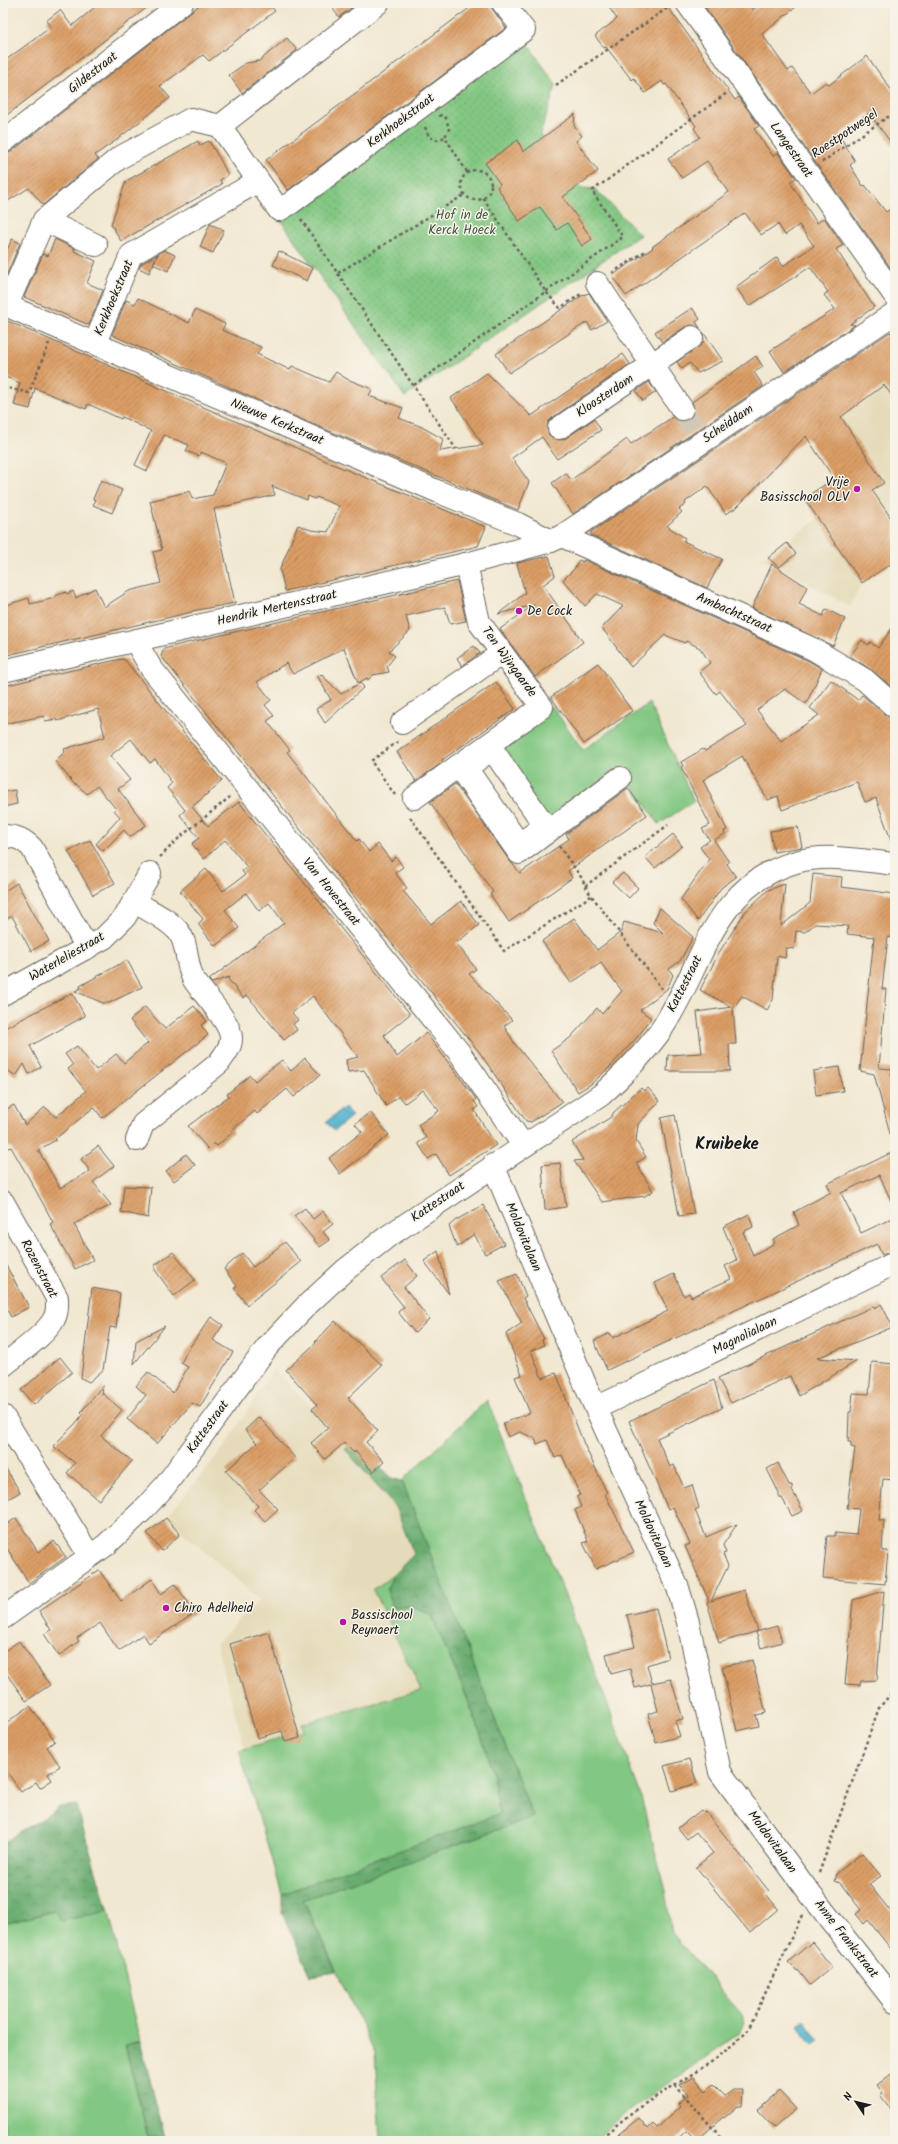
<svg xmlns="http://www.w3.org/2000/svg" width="898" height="2144" font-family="Kalam,sans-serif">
	<defs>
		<pattern id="forest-crowns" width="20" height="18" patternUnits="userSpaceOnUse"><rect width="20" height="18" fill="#69ac70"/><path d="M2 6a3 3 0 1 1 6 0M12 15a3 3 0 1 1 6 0" fill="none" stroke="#568b5b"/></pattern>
		<pattern id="park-dots" width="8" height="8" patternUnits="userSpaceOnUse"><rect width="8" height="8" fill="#82c782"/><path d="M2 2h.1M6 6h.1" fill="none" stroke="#70aa70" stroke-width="1.8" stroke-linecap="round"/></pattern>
		<pattern id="water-waves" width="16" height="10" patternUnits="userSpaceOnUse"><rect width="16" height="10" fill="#4fb2ce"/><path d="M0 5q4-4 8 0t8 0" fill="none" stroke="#4498b0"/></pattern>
		<pattern id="building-hatch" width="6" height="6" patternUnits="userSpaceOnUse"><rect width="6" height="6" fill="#db9e66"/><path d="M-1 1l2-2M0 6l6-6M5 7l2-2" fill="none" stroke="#b18053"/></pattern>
	</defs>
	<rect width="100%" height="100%" fill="#f7f3e8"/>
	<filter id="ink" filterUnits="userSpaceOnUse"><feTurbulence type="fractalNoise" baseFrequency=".025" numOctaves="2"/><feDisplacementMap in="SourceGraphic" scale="8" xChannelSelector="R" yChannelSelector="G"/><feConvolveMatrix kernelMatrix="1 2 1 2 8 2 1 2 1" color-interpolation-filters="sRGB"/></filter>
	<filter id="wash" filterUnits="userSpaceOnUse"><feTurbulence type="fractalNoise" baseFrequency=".012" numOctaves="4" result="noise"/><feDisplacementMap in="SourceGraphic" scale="16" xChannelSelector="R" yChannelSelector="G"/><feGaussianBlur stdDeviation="0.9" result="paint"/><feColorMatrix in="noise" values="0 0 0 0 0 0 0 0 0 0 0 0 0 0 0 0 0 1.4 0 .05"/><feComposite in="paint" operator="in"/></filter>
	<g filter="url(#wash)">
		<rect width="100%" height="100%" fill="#f1e8d1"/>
		<!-- built -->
		<g fill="#e5dbba">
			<path d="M895,354V561L862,583L850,607L762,558L818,519L834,479L796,421Z"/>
			<path d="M273,1369L398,1492L525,1816L285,1897L216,1643L260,1600L166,1518L226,1445Z"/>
		</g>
		<!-- grass -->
		<g fill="#82c782" stroke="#4f724f">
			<path d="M649,703L694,801L659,824L619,768L544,822L492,749L552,706L583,750Z"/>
			<path d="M487,1400L602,1689L640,1793L665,1890L672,1933L742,2015L745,2023L737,2035L627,2112L599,2136V2141H380L375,2053L303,1900L533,1817L402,1481Z"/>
			<path d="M393,1575L387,1589L392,1607L412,1606L431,1614C458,1679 492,1743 499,1814L282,1894L239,1750L304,1731L302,1724L421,1690L373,1590Z"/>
			<path d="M107,1905L140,2041L125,2045L149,2141H3V1924L55,1911Z"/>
		</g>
		<!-- forest -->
		<g fill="url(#forest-crowns)" stroke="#426446">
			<path d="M357,1442L391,1478L402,1481L533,1817L303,1900L336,1972L311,1976L282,1913V1894L499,1814C492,1743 458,1679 431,1614L412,1606L392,1607L387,1589L393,1575L414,1554L395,1507L345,1449Z"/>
			<path d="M76,1805L108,1911L61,1921L55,1911L3,1924V1845L18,1832L34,1824L60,1807Z"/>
			<path d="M140,2041L166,2141H149L125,2045Z"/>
		</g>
		<!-- park -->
		<path fill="url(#park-dots)" stroke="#4f724f" d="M524,38L556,85L540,135L581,188L595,189L640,235L405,397L279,218Z"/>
		<!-- water -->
		<g fill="url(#water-waves)" stroke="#366775">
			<path d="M345,1107L352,1116L334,1131L326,1122Z"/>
			<path d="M805,2020L820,2040L813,2045L798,2025Z"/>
		</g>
		<g id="blocks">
			<!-- building -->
			<g fill="url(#building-hatch)">
				<path d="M100,3H153L3,118V62L51,27L46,21L60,10L72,26Z"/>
				<path d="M202,3H268L275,11L209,61L203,55L160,86L170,98L115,141L95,155L98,159L43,205L29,188L3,204V156L11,152Z"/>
				<path d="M341,3H358L339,17L333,9Z"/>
				<path d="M476,3H488L506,28L288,190L266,160Z"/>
				<path d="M606,3H665L735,100L739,97L759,126L754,129L773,156L778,153L796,178L790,182L817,223L824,218L843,245L836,249L874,307L850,324L855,325L784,372L770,351L835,309L824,295L828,292L810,267L749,306L736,287L777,257L783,266L814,246L799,225L785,235L778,224L761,235L745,213L626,296L613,277L617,272L653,248L652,247L729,192L707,161L682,178L668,159L700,137L694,128L696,126L666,84L664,85L662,81L645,93L634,78L632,80L606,47L604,48L595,36L617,19Z"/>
				<path d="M702,3H748L752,10L763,3H801L762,34L788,71L792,68L811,93L826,82L829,85L867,56L895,95V148L869,113L839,135L855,161L850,165L863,186L865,185L886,212L895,206V274Z"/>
				<path d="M287,38L297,50L242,93L229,75L246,63L259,61Z"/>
				<path d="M575,114L574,126L582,136L576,141L598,171L563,197L592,239L582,246L567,223L557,230L540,207L519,221L497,187L500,184L485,163L518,140L523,152Z"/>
				<path d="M198,141L200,145L209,141L221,161L228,175L220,180L222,184L121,241L111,224L126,181Z"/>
				<path d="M210,224L224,230L213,253L200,247Z"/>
				<path d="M12,239L20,243L3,283V259Z"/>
				<path d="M55,239L75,249L74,251L96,261L87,283L103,290L89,325L24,297L43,254L48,256Z"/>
				<path d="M164,250L175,255L168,271L153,264L158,254Z"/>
				<path d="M279,251L313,268L307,281L273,265Z"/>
				<path d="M158,254L149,273L139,268L141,264Z"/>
				<path d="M589,293L607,321L592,330L587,322L509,373L496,354L583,295Z"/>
				<path d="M138,298L189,323L195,310L225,324L222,330L261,347L257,354L290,370L292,366L329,382L336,372L347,379L372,389L369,396L403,408L399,418L422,427L443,439L440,451L483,445L451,398L487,373L531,416L623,354L630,364L552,418L548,422L547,429L549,435L560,440L566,438L594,419L601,430L557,459L542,437L512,458L529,482L518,510L289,414L112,335L126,300L135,304Z"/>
				<path d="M692,308L700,319L696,322L700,328L691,325L685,327L662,342L655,332Z"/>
				<path d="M3,319L335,465L486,527L478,546L285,591L280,569L298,525L311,530L328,532L339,506L316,497L315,499L308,496L307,500L272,486L275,495L214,509L235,603L192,611V612L3,656V606L29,598L30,604L55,598V596L66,592L67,594L73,591L76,598L95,588L104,607L129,591L161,583L153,552L162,550L150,501L190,491L192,499L213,495L226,463L201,452L199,456L186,451L189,445L164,435L147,471L135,465L151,431L122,417L121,419L88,404L86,409L35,388L30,409L14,405L20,383L3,376Z"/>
				<path d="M703,332L723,361L698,373L690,363L682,369L677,362L703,343Z"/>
				<path d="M890,332L895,336V400L884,385L841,417L884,483L872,490L895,524V561L862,583L804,498L834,479L806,436L737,507L726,514L707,486L685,502L686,504L679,509L682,512L667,526L685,538L683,541L722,559L707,588L591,535V532Z"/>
				<path d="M756,356L763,367L754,372L763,386L573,514L552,483L566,473L571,480L627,439L631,444L673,417L682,421L689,420L693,414L694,408L692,402Z"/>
				<path d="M649,382L656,392L643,401L636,391Z"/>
				<path d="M101,480L122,490L112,513L93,505L96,500L93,499Z"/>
				<path d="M787,543L796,554L779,567L768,558Z"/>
				<path d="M549,556L555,576L543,585L583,642L535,677L500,629L534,605L498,614L525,593L517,563Z"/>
				<path d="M579,560L583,562L584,560L809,661L822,669L806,704L785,689L757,710L781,741L819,715L810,708L831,680L858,700L862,695L887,716L895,719V846H893L876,798L865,802L857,782L782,810L778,796L768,800L742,756L703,780L727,830L724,831L725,834L714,840L729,862L727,864L736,877L721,888L698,921L681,899L709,859L700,847L710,840L702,829L710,825L681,767L683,766L681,762L703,749L705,751L747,726L720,691L716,694L699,672L710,663L700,648L686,641L685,643L665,635L631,667L602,628L623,606L597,594L585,606L563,580L574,569Z"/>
				<path d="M772,564L807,587L799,604L823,616L826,609L845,619L833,646L752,608Z"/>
				<path d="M457,581L466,621L450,624L445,607L406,616L410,631L389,651L395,656L387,666L389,672L373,675L368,680L367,678L358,683L344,648L293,674L286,663L257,682L271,700L265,705L274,716L267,721L290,750L287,752L357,841L359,839L369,852L378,844L391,861L396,857L403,867L395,873L407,888L403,891L431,924L461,901L479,925L456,943L476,969L469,974L512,1020L504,1026L515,1044L562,1102L531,1122L526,1121L480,1053L161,656L164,649L182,644Z"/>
				<path d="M895,624V690L873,671L850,656L862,640L868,645L870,642L878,648Z"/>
				<path d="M474,646L480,653L462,666L457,658Z"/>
				<path d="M121,659L125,660L141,680L222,781L192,807L208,826L239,802L410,1014L384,1035L397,1057L426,1033L476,1099L474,1101L478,1107L474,1110L496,1145L449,1175L436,1154L428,1159L418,1143L426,1138L418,1125L439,1111L423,1090L405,1103L399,1096L386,1106L364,1070L348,1072L346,1060L358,1057L313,996L292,1013L298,1020L293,1024L297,1030L284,1040L247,995L243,998L228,979L229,977L212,983L209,980L284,923L269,903L259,911L246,893L225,910L239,928L215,946L198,924L203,919L180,891L206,869L223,891L245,875L242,871L247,867L225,840L204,859L192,844L199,838L180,815L185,810L167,788L172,783L155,759L150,763L131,739L110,756L130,780L118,789L146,825L130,837L124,830L103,851L96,844L120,817L114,810L116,809L97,786L87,794L76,784L75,785L55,761L65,752L64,749L105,737L98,709L57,721L56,719L45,721L44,716L3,724V686Z"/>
				<path d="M598,663L632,711L584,744L551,697Z"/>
				<path d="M321,674L341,694L360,683L364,687L325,723L316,709L331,700L318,677Z"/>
				<path d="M496,682L515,709L442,760L443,762L416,781L397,752Z"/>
				<path d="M455,784L509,860L520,873L569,839L566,834L628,788L647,815L568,871L572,878L509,922L490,894L493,892L430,802Z"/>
				<path d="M15,790L17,804L3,807V792Z"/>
				<path d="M798,827L802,847L774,852L770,831Z"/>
				<path d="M673,834L682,846L655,868L645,857Z"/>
				<path d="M90,840L115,883L93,895L68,851Z"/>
				<path d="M623,873L638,888L629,898L612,882Z"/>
				<path d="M813,874L842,877L841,887L895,894V938L888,937L882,989H886L879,1068L892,1069L891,1076L895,1077V1136L891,1137L874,1074L860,1071L874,937L847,934L848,926L815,924L805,932L796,931L794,949L786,948L785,958L777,956L773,1000L767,1010L742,996L733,1008L736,1044H729L730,1071H667L668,1055L702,1053L697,1012L732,1007L700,990L720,951L745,912L768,890L785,884L781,926L810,903Z"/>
				<path d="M17,883L49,941L31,951L12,916L3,921V892Z"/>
				<path d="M660,908L693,937L680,961L669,969L673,975L667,989L640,1010L651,1018L640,1034L610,1067L591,1084L578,1092L551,1051L570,1038L597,1008L602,1014L622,991L601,963L571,983L542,941L574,918L597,950L621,932L624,922L663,933L653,923Z"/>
				<path d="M127,960L142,987L109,1003H103L75,991L81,988L80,986Z"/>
				<path d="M72,993L85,1016L30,1046L41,1067L29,1074L24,1064L16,1076L3,1067V1029Z"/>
				<path d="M194,1006L207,1021L201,1025L208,1035L102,1118L94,1107L55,1139L56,1140L38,1150L60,1188L90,1171L81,1159L98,1146L114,1166L93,1182L111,1205L74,1224L93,1260L75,1269L50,1224L53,1222L30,1180L11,1147L8,1148L3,1138V1111L14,1105L25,1125L45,1107L56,1117L86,1091L68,1069L73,1065L65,1054L77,1046L96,1070L116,1054L124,1063L148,1043L130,1020L139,1012L145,1007L165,1029Z"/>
				<path d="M305,1058L320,1075L294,1097L287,1089L257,1114L255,1111L232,1130L233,1132L217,1146L214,1143L208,1149L188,1126L229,1096L227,1094L250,1075L255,1081L282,1060L291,1071Z"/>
				<path d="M839,1067L843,1091L816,1095L813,1071Z"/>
				<path d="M641,1088L644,1091L648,1088L660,1101L638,1124L636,1141L646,1157L636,1163L653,1191L645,1196L602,1202L574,1161L583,1160L572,1142L611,1117L614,1112Z"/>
				<path d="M370,1112L389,1135L340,1174L329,1158L362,1132L355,1124Z"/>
				<path d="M675,1115L694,1214L679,1216L661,1118Z"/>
				<path d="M895,1151V1209L879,1175L841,1193L861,1233L895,1217V1249L882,1255L877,1244L607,1370L594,1341L610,1333L613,1338L668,1311L655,1283L674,1274L684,1296L689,1293L691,1297L731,1279L725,1266L737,1260L723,1227L749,1214L753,1227L743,1232L753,1255L775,1243L773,1239L799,1225L794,1212L831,1192L827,1184Z"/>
				<path d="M186,1154L195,1165L174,1181L166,1171Z"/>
				<path d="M560,1163L566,1207L545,1210L542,1165Z"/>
				<path d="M124,1186L151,1187L148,1218L121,1212Z"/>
				<path d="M483,1205L504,1244L485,1254L474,1234L457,1247L449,1226L456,1220Z"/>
				<path d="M305,1208L313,1219L323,1211L333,1224L323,1232L330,1240L320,1247L294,1216Z"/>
				<path d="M285,1242L301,1262L247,1305L234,1288L237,1286L224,1269L242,1253L253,1267Z"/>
				<path d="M438,1251L449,1294L424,1261Z"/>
				<path d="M173,1252L195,1280L174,1296L155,1270V1265Z"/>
				<path d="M3,1260L29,1307L11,1317L3,1303Z"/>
				<path d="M405,1260L417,1276L404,1287L429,1319L415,1333L398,1312L404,1307L381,1278Z"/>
				<path d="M517,1274L526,1296L523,1298L544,1339L542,1340L544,1345L531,1351L542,1378L556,1373L584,1444L607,1493L605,1494L634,1552L596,1569L583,1543L588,1541L575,1510L581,1507L577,1497L580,1495L562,1455L555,1458L547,1440L537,1444L535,1438L520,1432L508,1437L503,1423L530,1413L515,1377L522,1375L506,1334L522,1323L499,1281Z"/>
				<path d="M92,1288L120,1293L116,1328L110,1327L103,1370L89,1382L81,1378Z"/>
				<path d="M881,1304L893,1327L817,1358L857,1361L799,1396L790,1376L731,1403L718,1378L874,1306L875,1308Z"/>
				<path d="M211,1317L223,1325L213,1340L233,1352L200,1407L192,1403L157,1444L127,1419L146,1395L136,1386L148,1372L173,1393L188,1367L181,1363L187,1351Z"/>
				<path d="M335,1321L382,1365L348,1398L378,1431L366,1442L384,1462L373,1472L355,1451L354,1453L344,1443L325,1459L311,1443L328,1428L312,1409L317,1405L286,1370L316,1343L315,1342Z"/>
				<path d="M165,1326L134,1364L136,1341Z"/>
				<path d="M60,1357L72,1372L34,1405L21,1390Z"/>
				<path d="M872,1362L895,1364V1480L883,1479L879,1520H884L882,1551H888L885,1584L823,1578L827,1536H835V1533L856,1535L859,1509L847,1508L855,1448L851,1447V1442H848L849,1412H851L853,1393L869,1394Z"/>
				<path d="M714,1380L722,1408L657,1438L670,1467L674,1465L684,1488L692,1485L699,1508L695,1510L706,1537L737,1524L723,1545L726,1553L723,1554L728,1566L711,1601L744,1590L758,1631L719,1643L707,1602L709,1601L685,1546L690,1544L673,1507L668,1509L629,1421Z"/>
				<path d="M103,1385L102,1395L103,1394L122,1410L101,1436L132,1461L99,1500L67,1473L75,1463L53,1446L75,1424L83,1414L81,1412Z"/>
				<path d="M259,1417L295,1458L259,1490L278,1509L265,1521L254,1510L258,1506L226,1471L257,1443L245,1430Z"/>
				<path d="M778,1463L789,1485H792V1490L803,1511L792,1516L782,1498H779V1493L767,1469Z"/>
				<path d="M3,1464L20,1492L8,1499L3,1491Z"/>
				<path d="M16,1518L38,1552L54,1541L66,1557L29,1583L3,1542V1527Z"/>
				<path d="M166,1518L180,1534L162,1551L147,1533Z"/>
				<path d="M99,1570L121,1601L152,1579L161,1594L175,1584L195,1613L149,1643L143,1634L119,1651L100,1623L77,1638L79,1641L59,1656L44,1634L51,1630L39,1611Z"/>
				<path d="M884,1591L877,1680L861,1681L860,1685L845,1684L853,1600Z"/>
				<path d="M656,1608L668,1658L647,1665L652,1683L671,1679L683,1719L675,1721L680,1736L656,1743L648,1714L658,1711L651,1684L635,1688L630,1669L611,1674L606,1654L635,1647L627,1615Z"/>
				<path d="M777,1626L782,1642L761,1648L756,1632Z"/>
				<path d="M269,1632L300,1738L285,1742L282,1731L257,1738L230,1644Z"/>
				<path d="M19,1641L50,1685L26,1701L3,1669V1652Z"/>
				<path d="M752,1660L766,1713L756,1715L759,1726L737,1731L722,1667Z"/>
				<path d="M30,1706L55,1741L47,1747L60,1766L48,1774L52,1780L40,1788L36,1782L21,1792L3,1766V1725Z"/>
				<path d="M689,1759L697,1783L672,1791L664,1766Z"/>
				<path d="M701,1810L704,1813L706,1812L769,1891L766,1894L778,1909L750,1933L696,1867L713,1853L696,1832L687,1839L678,1828Z"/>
				<path d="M862,1853L881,1876L869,1884L895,1917V1954L868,1920L864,1924L856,1914L861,1910L840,1883L835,1881L837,1873Z"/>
				<path d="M812,1942L832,1967L810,1985L798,1970L797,1971L788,1962Z"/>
				<path d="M895,2071V2114L880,2095L883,2093L877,2085Z"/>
				<path d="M694,2077L706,2091L713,2084L725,2096L733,2090H743L742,2106H738L724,2118L723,2117L696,2141L686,2131L675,2141H610L639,2118L648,2129L653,2124L657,2128L680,2107L678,2104L689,2094L680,2085Z"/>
				<path d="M779,2091L796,2109L774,2128L757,2110Z"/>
			</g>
		</g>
	</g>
	<g filter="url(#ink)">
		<use href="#blocks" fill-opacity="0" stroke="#67635b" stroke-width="1"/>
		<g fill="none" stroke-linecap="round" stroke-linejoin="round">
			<!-- minor-tunnel -->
			<path stroke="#d1c9b6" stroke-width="22" stroke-dasharray="22 11" stroke-linecap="butt" d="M682,409L696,433"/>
			<!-- minor casing -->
			<g stroke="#67635b" stroke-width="24">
				<g id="minor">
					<path d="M378,3L220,126L279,210L291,203L524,30L503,3"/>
					<path d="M3,142L182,3"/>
					<path d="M44,220L96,245"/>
					<path d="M597,283L682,409"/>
					<path d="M3,304L439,492L518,524L551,541"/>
					<path d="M7,305L44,220L119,158L191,119L220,126"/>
					<path d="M95,343L131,255L258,181"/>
					<path d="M559,428L692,337"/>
					<path d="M562,536L815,650L865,680L895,707"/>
					<path d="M466,564L479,622L542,707L458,766L519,853L620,778"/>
					<path d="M137,640L141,651L151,668L459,1052L523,1145"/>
					<path d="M3,671L466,564L551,541L562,536L895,313"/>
					<path d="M402,723L502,653"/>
					<path d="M492,749L545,826L519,844L466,768Z"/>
					<path d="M414,798L458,766"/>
					<path d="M3,836C16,836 23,839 32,848L87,948"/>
					<path d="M135,902C149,911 167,918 178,931C189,944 185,965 194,980C203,994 232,1023 231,1039C231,1048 224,1055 219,1063L143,1124L137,1140"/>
					<path d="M3,994L104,938L125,917L150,873"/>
					<path d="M493,1165L588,1391L678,1588L688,1622L720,1772L811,1895L895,2002"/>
					<path d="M3,1202L57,1298C57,1305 58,1312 54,1319C46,1335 17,1354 3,1366"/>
					<path d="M596,1408L895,1263"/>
					<path d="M3,1416L89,1555"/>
					<path d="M3,1618L106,1545L143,1510L165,1486L268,1346L306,1306L344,1271L387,1237L601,1095C622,1076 642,1056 659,1033C703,970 710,886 796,862C827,853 864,861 895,864"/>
				</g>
			</g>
			<!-- major casing -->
			<g stroke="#67635b" stroke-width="24">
				<path id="major" d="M687,3L895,296"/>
			</g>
			<!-- path -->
			<g stroke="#67635b" stroke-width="2.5" stroke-dasharray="3 3" stroke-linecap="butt">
				<path d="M556,85L669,7"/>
				<path d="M439,115L446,118L449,129L445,137L467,172"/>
				<path d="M425,127L429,137L437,140L445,137"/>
				<path d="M822,162L895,112"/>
				<circle cx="476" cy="185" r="15"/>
				<path d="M483,198L546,292L560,308L581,294"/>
				<path d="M301,219L456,449"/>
				<path d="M338,273L464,195"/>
				<path d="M612,273L647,250"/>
				<path d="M414,385L623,237L592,191L727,93"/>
				<path d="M3,387L29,393L49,343"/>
				<path d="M395,795L371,761L399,741"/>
				<path d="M410,817L504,951L591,896"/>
				<path d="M559,846L581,877L588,891L662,989"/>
				<path d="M160,857L179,838L230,797"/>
				<path d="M585,886L668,825"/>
				<path d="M819,1873L879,1708L895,1689"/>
				<path d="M675,2085L724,2141"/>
				<path d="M597,2141L635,2110L716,2059L747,2032L802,1915"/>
			</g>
			<!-- minor -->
			<use href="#minor" stroke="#fff" stroke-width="22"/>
			<!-- major -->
			<use href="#major" stroke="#fff" stroke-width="22"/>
		</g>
	</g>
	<!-- markers -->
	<g fill="#b5179e" stroke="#f7f3e8" stroke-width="1.5">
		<circle cx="857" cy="489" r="4"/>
		<circle cx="519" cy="611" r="4"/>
		<circle cx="166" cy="1608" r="4"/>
		<circle cx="343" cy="1622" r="4"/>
	</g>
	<g text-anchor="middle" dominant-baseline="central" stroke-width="3" stroke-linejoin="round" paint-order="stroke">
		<!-- street labels -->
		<g font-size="13" fill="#1c1c1c" stroke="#f7f3e8">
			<text transform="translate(93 73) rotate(-38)">Gildestraat</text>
			<text transform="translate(401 121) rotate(-37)">Kerkhoekstraat</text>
			<text transform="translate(845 134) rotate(-34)">Roestpotwegel</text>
			<text transform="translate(791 150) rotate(55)">Langestraat</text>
			<text transform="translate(114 298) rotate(-67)">Kerkhoekstraat</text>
			<text transform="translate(605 396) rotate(-34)">Kloosterdam</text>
			<text transform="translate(277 422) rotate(23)">Nieuwe Kerkstraat</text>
			<text transform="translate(728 424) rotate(-34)">Scheiddam</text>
			<text transform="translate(277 608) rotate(-13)">Hendrik Mertensstraat</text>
			<text transform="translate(734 613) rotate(24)">Ambachtstraat</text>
			<text transform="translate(509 662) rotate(54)">Ten Wijngaarde</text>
			<text transform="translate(331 892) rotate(51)">Van Hovestraat</text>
			<text transform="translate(67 957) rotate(-30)">Waterleliestraat</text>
			<text transform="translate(685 984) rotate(-63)">Kattestraat</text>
			<text transform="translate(438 1202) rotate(-34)">Kattestraat</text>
			<text transform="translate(523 1237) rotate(67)">Moldovitalaan</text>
			<text transform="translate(39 1269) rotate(62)">Rozenstraat</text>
			<text transform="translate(745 1336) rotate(-26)">Magnolialaan</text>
			<text transform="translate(208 1427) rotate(-54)">Kattestraat</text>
			<text transform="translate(653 1534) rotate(65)">Moldovitalaan</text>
			<text transform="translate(772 1842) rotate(54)">Moldovitalaan</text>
			<text transform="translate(846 1939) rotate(52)">Anne Frankstraat</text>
		</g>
		<!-- park labels -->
		<g font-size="13" fill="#405840" stroke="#f7f3e8">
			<text x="462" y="215">Hof in de<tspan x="462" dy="15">Kerck Hoeck</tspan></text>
		</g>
		<!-- poi labels -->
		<g font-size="13" fill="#1c1c1c" stroke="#f7f3e8" text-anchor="start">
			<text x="849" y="482" text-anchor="end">Vrije<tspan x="849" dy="15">Basisschool OLV</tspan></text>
			<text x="527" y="611">De Cock</text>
			<text x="174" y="1608">Chiro Adelheid</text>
			<text x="351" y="1615">Bassischool<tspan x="351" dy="15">Reynaert</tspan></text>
		</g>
		<!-- district labels -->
		<g font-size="17" font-weight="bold" fill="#1c1c1c" stroke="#f7f3e8">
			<text x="727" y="1144">Kruibeke</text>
		</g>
	</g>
	<!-- margin -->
	<rect width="898" height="2144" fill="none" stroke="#f7f3e8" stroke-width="16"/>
	<!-- north arrow -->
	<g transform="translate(856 2102) rotate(305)" stroke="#f7f3e8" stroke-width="3" paint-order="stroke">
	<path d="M0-3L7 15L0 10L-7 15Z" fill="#1c1c1c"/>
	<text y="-6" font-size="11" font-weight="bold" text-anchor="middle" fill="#1c1c1c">N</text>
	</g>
</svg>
